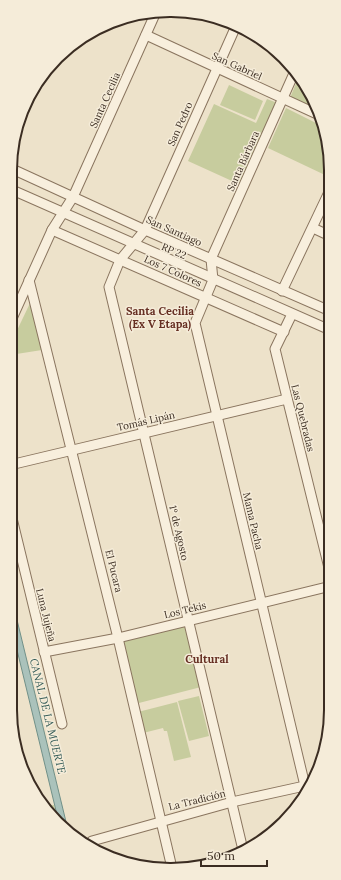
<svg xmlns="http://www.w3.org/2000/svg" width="341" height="880" font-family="Lora,serif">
	<rect width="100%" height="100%" fill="#ede2ca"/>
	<!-- green -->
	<g fill="#c7cc9e">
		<path d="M299,76L315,100L318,111L290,98Z"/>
		<path d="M229,85L263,101L255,120L220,105Z"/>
		<path d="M267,99L280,104L243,186L188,161L214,104L256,123Z"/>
		<path d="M286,108L322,126C328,144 333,157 325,175L268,148Z"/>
		<path d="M32,299L42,350L10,355V345Z"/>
		<path d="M184,625L201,687L135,704L118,642Z"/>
		<path d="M199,696L209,736L189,741L178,701Z"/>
		<path d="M177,702L191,757L174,761L167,731H164L163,728L143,733L138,712Z"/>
		<path d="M54,805L58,822L50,815L44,806Z"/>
	</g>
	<!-- water -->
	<path fill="#aac2bb" stroke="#719088" d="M10,591L68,830L59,823L10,621Z"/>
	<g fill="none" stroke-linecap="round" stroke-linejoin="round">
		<!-- minor casing -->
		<g stroke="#8a755f" stroke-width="11">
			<g id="minor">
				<path d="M236,26L145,230L120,260L109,287L243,850"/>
				<path d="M146,35L319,115"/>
				<path d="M295,71L211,259L213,280L195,323L306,790"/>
				<path d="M10,168L145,230L330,311"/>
				<path d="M10,189L330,330"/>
				<path d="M313,228L330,236"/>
				<path d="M52,230L284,332"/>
				<path d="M29,280L118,638L172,868"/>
				<path d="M282,291L330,190"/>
				<path d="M292,314L275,349L331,576"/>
				<path d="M10,323L52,230L73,197L156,12"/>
				<path d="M10,465L287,399"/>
				<path d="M10,510L62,724"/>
				<path d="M44,652L118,638L331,586"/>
				<path d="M92,849V841L232,802L309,785"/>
			</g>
		</g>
		<!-- minor -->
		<use href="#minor" stroke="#f8efdd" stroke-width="9"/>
	</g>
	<g text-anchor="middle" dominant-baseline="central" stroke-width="3" stroke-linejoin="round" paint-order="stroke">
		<!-- street labels -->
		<g font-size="10" fill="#3b2d22" stroke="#f5ecd9">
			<text transform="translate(237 66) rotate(24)">San Gabriel</text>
			<text transform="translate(105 100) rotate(-66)">Santa Cecilia</text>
			<text transform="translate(180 124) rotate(-66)">San Pedro</text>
			<text transform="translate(243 161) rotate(-66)">Santa Bárbara</text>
			<text transform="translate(174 231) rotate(24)">San Santiago</text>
			<text transform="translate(174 251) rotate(23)">RP 22</text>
			<text transform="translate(173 271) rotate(24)">Los 7 Colores</text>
			<text transform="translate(303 418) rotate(76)">Las Quebradas</text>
			<text transform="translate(146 421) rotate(-13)">Tomás Lipán</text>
			<text transform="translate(253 521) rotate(77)">Mama Pacha</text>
			<text transform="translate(179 533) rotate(77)">1º de Agosto</text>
			<text transform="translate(114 571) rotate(76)">El Pucara</text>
			<text transform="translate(185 610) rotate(-14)">Los Tekis</text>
			<text transform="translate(46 615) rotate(76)">Luna Jujeña</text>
			<text transform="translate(197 800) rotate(-14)">La Tradición</text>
		</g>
		<!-- neighbourhood labels -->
		<g font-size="11" font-weight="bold" fill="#662f23" stroke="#f5ecd9">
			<text x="160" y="311">Santa Cecilia<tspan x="160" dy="13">(Ex V Etapa)</tspan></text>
			<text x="207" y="659">Cultural</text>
		</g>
		<!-- water labels -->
		<g font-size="11" font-style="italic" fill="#325a56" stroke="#f5ecd9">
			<text transform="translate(48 716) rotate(76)">CANAL DE LA MUERTE</text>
		</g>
	</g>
	<!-- crop -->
	<path d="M0 0H341V880H0ZM170 17H171A153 153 0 0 1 324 170V710A153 153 0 0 1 171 863H170A153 153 0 0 1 17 710V170A153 153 0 0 1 170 17Z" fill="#f5ecd9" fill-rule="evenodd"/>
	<path fill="none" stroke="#3b2d22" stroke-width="2" d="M170 17H171A153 153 0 0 1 324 170V710A153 153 0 0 1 171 863H170A153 153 0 0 1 17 710V170A153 153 0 0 1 170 17Z"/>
	<!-- scale -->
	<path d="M201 860v6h66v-6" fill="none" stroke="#3b2d22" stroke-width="2"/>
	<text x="207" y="860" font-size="12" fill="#3b2d22" stroke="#f5ecd9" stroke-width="3" paint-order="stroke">50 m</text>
</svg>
